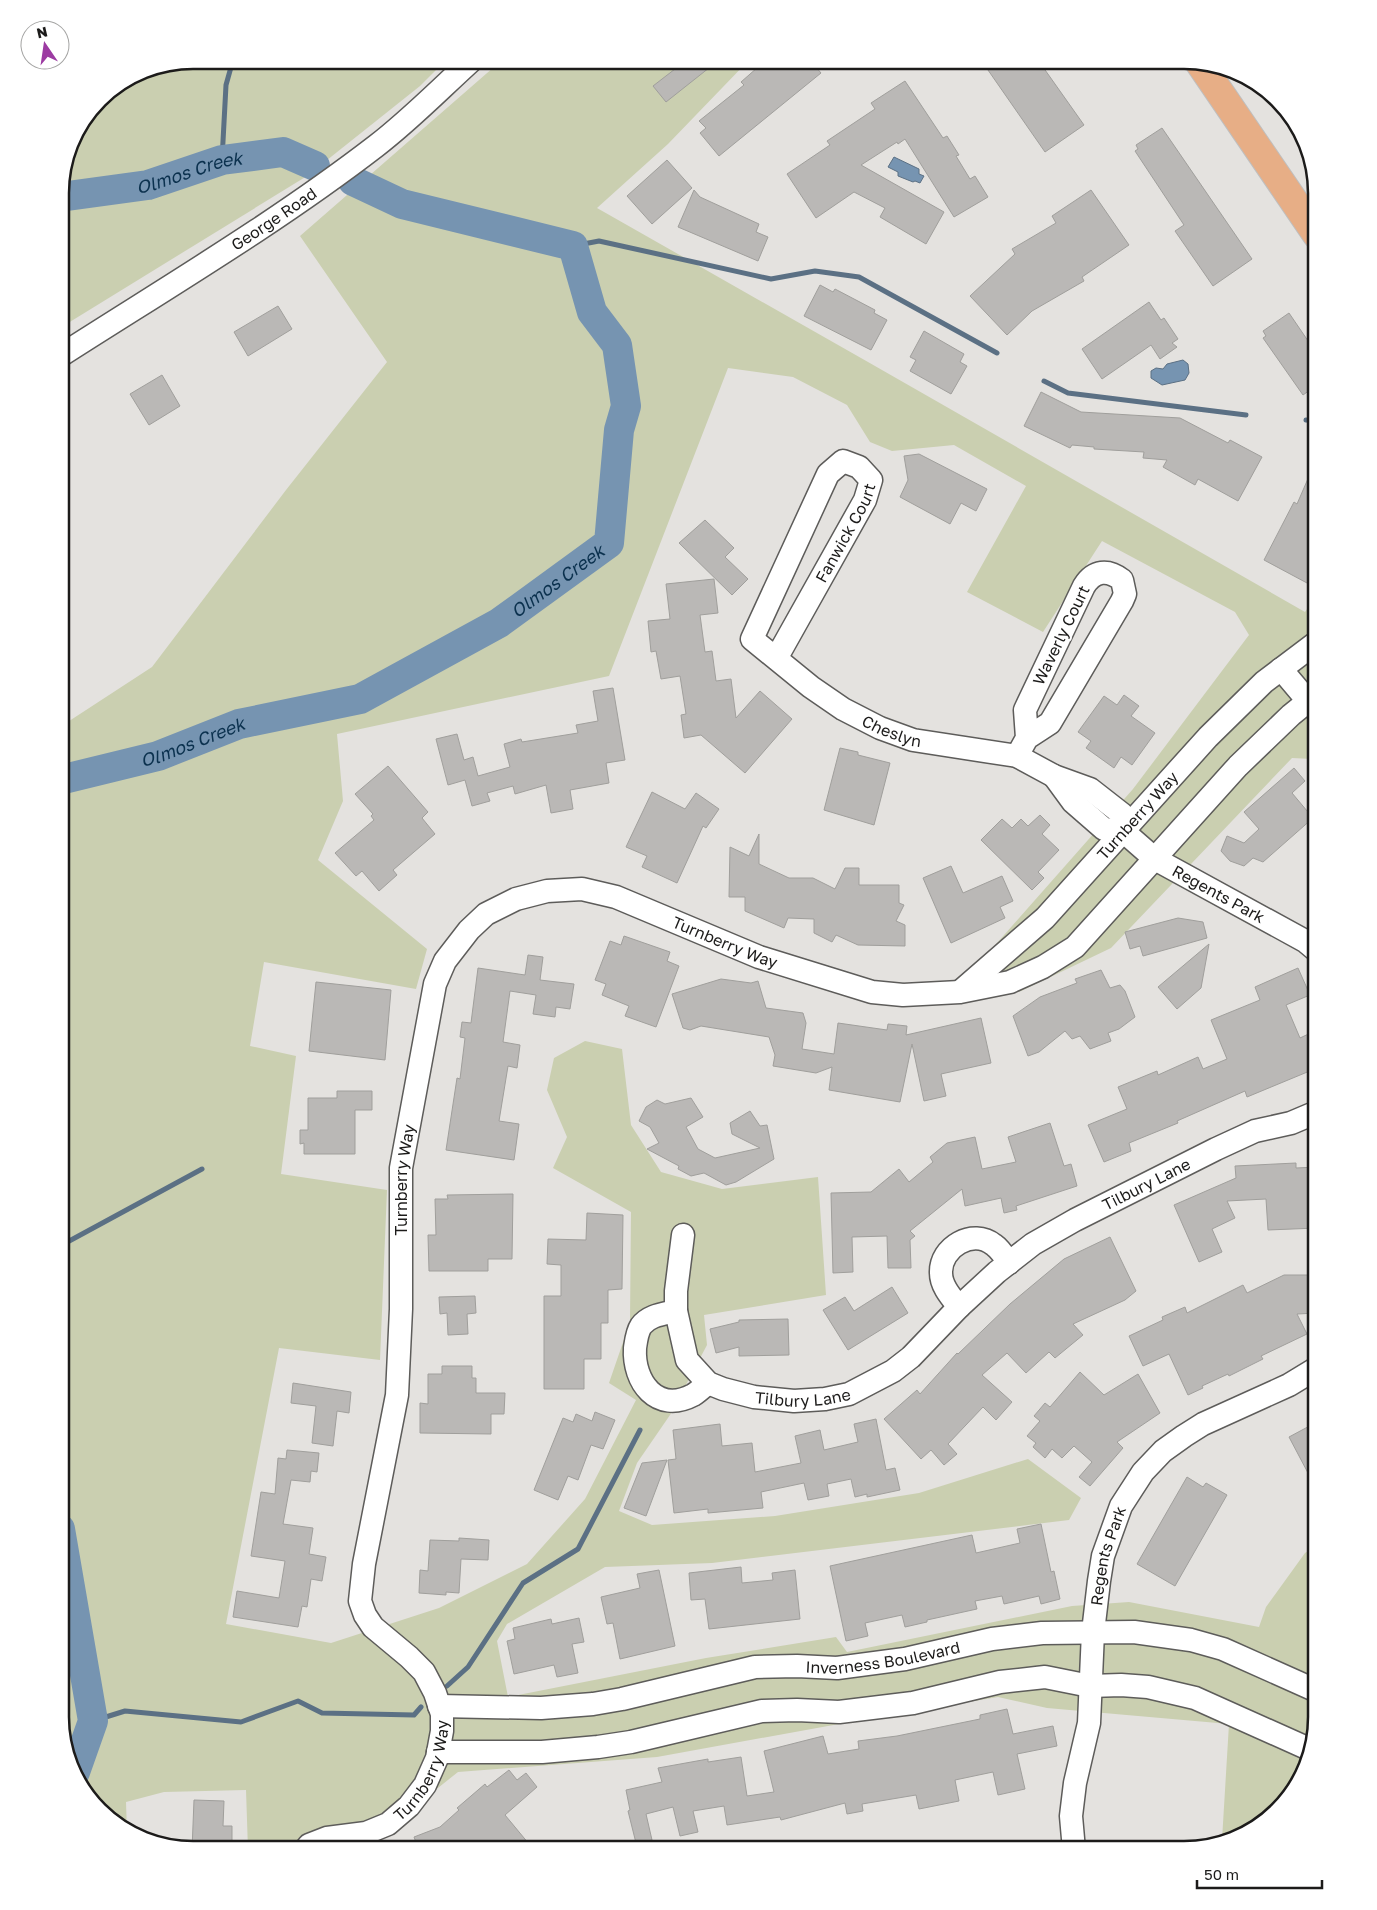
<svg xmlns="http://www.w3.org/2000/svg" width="1377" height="1910" font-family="'Golos Text',sans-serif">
	<rect width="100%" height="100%" fill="#e4e2df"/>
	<!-- green -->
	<g fill="#cacfb0">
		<path d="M193,60H446L420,86L307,176L60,328V184L74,134L105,93L142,70Z"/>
		<path d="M502,60H749L668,144L597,208L868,362L1305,612L1317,594V762L1312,759L1292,758L1111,948L1019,992L989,952L1133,789L1249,635L1235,612L1102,541L1043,632L967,592L1026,486L954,445L892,451L870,442L847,405L793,377L728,368L609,676L337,734L343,801L318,860L427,949L416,989L264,962L250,1046L296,1056L281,1174L387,1190L380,1360L279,1348L226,1624L331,1643L439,1608L527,1564L585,1499L636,1400L609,1383L630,1322L631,1212L553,1168L567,1137L547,1090L554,1058L585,1041L622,1049L631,1125L661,1172L722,1189L818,1177L826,1295L704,1315L707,1345L670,1415L637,1463L619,1511L652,1525L775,1516L919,1493L1028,1459L1081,1498L1069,1520L712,1563L605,1567L507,1624L497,1641L508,1697L706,1658L836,1637L847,1652L1072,1606L1129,1602L1259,1627L1266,1607L1305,1553L1317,1545V1718L1299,1783L1251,1832L1222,1840L1229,1724L1047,1708L998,1697L861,1720L657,1757L458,1772L360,1850H248L246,1790L164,1792L126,1802L127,1832L78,1784L60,1717V727L152,667L286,490L387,362L300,236Z"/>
	</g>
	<!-- water -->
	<g fill="#7694b1" stroke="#5b7084">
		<path d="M894,157L919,169V174L924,176L920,183L915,181L913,182L898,176V172L888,167Z"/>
		<path d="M1183,360L1188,364L1189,373L1185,380L1162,385L1151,378V371L1156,368L1163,369L1167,364Z"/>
	</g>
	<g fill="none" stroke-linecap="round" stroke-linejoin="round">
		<!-- stream -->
		<g stroke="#5b7084" stroke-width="5">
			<path d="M222,160L226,85L233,60"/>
			<path d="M573,246L599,241L771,279L815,271L859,277L997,353"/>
			<path d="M1044,381L1068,393L1246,415"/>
			<path d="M1306,420L1317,421"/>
			<path d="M60,1246L202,1169"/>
			<path d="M447,1686L468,1667L523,1583L578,1549L640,1430"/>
			<path d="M93,1721L125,1711L241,1722L298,1701L322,1713L414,1715L421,1707"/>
		</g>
		<!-- river -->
		<g stroke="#7694b1" stroke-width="30">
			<path id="s1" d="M60,197L148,185L222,160L283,152L315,166"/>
			<path id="s2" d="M60,780L158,756L239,724L360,699L499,623L609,543L619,430L626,406L617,345L592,312L573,246L402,204L353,181"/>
			<path d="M60,1529L93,1721L75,1772"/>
		</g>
	</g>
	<!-- building -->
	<g fill="#bab8b6" stroke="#a09f9c">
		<path d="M668,60H719L666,102L653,86L675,69Z"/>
		<path d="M766,60H810L821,73L719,156L700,133L706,128L699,121L744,85L741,82Z"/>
		<path d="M981,60H1038L1084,125L1045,152Z"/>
		<path d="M905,81L943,138L947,136L959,155L956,156L970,179L975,176L988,197L954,217L905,139L898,144L897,142L861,165L944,212L926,244L880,217L885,208L854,192L816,218L787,174L830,145L827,141L875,109L871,103Z"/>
		<path d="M1162,128L1252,259L1213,286L1175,231L1184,225L1135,151L1138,149L1136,145Z"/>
		<path d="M667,160L692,188L652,224L627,196Z"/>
		<path d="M694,190L700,197L759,224L756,232L768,237L758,261L678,227Z"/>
		<path d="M1091,190L1129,245L1082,277L1084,281L1032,311L1007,335L970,296L1015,254L1012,249L1056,223L1052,216Z"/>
		<path d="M820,285L833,292L835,289L875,310L874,313L887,320L871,350L804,316Z"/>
		<path d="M1149,302L1161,320L1164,318L1178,339L1172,343L1177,347L1160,359L1151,345L1102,379L1082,349Z"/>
		<path d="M278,306L292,329L248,356L234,332Z"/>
		<path d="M1289,313L1317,354V385L1303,395L1263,338L1266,336L1263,331Z"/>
		<path d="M924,331L964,354L960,362L967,366L951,394L910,371L916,360L910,357Z"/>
		<path d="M162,375L180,406L149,425L130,394Z"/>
		<path d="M1041,392L1081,412L1180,418L1228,443L1230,440L1262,457L1238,501L1198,479L1195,485L1163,467L1167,460L1143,458L1144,452L1094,449V447L1072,445L1070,448L1024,426Z"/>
		<path d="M919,454L987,489L976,511L961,503L950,524L900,497L908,480L904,456Z"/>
		<path d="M1317,458V564L1307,583L1264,560L1294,502L1297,504Z"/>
		<path d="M705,520L734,548L725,557L748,579L732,595L679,543Z"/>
		<path d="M714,579L718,613L700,615L705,652L712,651L716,681L731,679L736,718L760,691L792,719L745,773L701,735L684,738L681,715L686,714L680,676L661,679L656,651L651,652L648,621L670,619L666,584Z"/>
		<path d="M613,688L625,760L606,763L609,783L570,790L573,809L551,813L546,785L515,794L513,786L487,793L490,801L472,806L465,780L448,785L436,739L457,734L464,760L473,757L478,776L510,767L504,744L521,739L522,742L578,733L576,725L598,721L593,691Z"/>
		<path d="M1124,695L1139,706L1131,716L1155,733L1132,765L1121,757L1114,768L1086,748L1091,741L1078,732L1104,696L1117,705Z"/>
		<path d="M840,748L858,752V755L890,763L874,825L824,810Z"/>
		<path d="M388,766L428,812L422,818L435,834L393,870L397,875L379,891L362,871L356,876L335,853L374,820L371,816L373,814L355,794Z"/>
		<path d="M1294,768L1305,781L1292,793L1313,818L1263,862L1253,858L1244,866L1230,861L1221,851L1227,836L1244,843L1259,829L1244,812Z"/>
		<path d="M652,792L685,809L696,793L719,809L706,828L703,826L677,883L642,867L647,856L626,847Z"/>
		<path d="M1040,815L1050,825L1042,834L1059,850L1038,872L1044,878L1032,890L981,840L1002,819L1012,828L1021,819L1028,826Z"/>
		<path d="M759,834V864L789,878H813L835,889L845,868H859V885H899V903L904,905L896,921L905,925V946L858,945L836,935L832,942L814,933V919L788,918L784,928L745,911V897H729L730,847L749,856Z"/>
		<path d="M951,866L963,893L1002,876L1013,901L1000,907L1005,918L951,943L923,878Z"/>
		<path d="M1178,918L1203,922L1207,938L1143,956L1140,946L1130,949L1125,932Z"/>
		<path d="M624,936L670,952L667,961L679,966L656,1027L625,1016L629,1006L602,995L606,984L595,980L610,941L621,945Z"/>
		<path d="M1209,944L1201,988L1177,1009L1158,987Z"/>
		<path d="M528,955L543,957L540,980L574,984L570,1009L556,1007L555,1017L533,1014L536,995L510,991L503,1042L520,1045L517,1068L508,1066L499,1121L519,1124L514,1160L446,1150L457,1078L460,1079L465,1038L460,1037L462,1022L471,1023L478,968L525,975Z"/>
		<path d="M1298,968L1310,995L1286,1005L1300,1038L1317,1030V1068L1247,1097L1245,1091L1177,1121L1178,1123L1129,1143L1131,1151L1104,1162L1088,1125L1127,1109L1118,1087L1157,1071L1158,1075L1198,1057L1203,1069L1227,1059L1211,1020L1260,1000L1255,987Z"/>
		<path d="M1101,970L1110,988L1120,985L1125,991L1135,1017L1119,1029L1108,1033L1111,1041L1090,1049L1080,1036L1072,1039L1065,1031L1039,1052L1028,1056L1013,1016L1040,997L1077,983L1075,979Z"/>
		<path d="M721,979L751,983L758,981L766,1008L803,1013L806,1023L802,1049L834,1054L838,1023L887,1030L888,1024L907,1026L906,1035L981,1018L991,1063L941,1074L946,1096L924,1101L912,1044L900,1102L829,1090L832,1067L816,1073L773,1066L775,1055L769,1037L701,1026L690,1030L683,1028L672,994Z"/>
		<path d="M316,982L391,990L385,1060L309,1051Z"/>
		<path d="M337,1091H372V1110H355V1154H304V1143L300,1144V1130H308V1098H337Z"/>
		<path d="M691,1098L703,1117L686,1127L698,1149L715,1158L760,1148L732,1134L730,1123L750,1111L760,1126L767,1125L774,1159L736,1182L726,1185L704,1173L691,1176L678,1169L679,1166L647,1149L659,1143L650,1127L639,1121L646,1107L657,1100L665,1104Z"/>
		<path d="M1050,1123L1064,1166L1071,1164L1077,1186L1016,1206L1017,1210L1004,1213L1001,1198L965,1206L962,1189L910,1231L915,1236L910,1240L911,1268H888L887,1236L852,1237L853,1272L833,1273L831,1193L871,1192L899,1169L909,1182L933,1162L930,1157L947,1143L975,1137L982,1169L1016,1162L1008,1137Z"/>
		<path d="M1296,1163V1168L1317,1167V1228L1268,1230L1266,1199L1227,1201L1235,1218L1212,1229L1222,1252L1199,1262L1174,1205L1236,1178L1235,1166Z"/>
		<path d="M513,1194L512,1259H488V1271H429L428,1235H436L435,1199H448L447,1195Z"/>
		<path d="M587,1213L623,1215L622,1289L608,1290V1323H601V1359H584V1389H544V1296H561V1265L547,1264L548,1239L586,1240Z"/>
		<path d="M1110,1237L1136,1291L1125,1300L1073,1324L1083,1335L1055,1358L1049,1352L1026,1373L1007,1353L982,1375L1012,1402L996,1420L983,1407L948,1444L957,1454L944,1465L931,1450L921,1459L884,1419L917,1390L920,1394L957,1353L958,1354L1010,1304L1064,1259Z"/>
		<path d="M1284,1275H1317V1313L1297,1314L1307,1334L1261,1356L1263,1359L1229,1376L1228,1374L1202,1386L1203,1388L1188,1395L1169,1354L1143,1366L1129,1336L1163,1320L1162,1317L1185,1307L1187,1313L1243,1285L1247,1293Z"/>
		<path d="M892,1287L908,1313L848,1350L823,1310L845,1297L854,1311Z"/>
		<path d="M475,1296L476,1313L467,1314L468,1334L448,1335L447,1313L440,1314L439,1297Z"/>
		<path d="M788,1319L789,1355L739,1356V1347L716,1353L710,1329L739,1322V1320Z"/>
		<path d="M442,1366H472V1378H476V1393H505L504,1414H491V1434L420,1433V1403L428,1404V1374H442Z"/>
		<path d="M1080,1372L1104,1395L1138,1374L1160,1413L1117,1442L1123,1448L1090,1486L1079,1477L1092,1462L1074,1446L1062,1458L1052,1449L1045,1458L1033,1447L1036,1443L1027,1436L1040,1421L1034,1416L1045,1403L1050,1407Z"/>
		<path d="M293,1383L351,1392L349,1413L337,1411L333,1446L312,1443L316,1406L291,1403Z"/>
		<path d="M595,1412L615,1420L603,1449L591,1445L578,1480L568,1476L558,1500L534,1490L563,1418L573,1422L576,1414L592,1421Z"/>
		<path d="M876,1419L886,1470L895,1468L900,1490L867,1497V1494L855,1497L851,1479L827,1484L829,1496L808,1500L804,1483L761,1492L763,1508L708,1513V1509L674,1513L668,1460L676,1459L673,1430L720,1424L722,1446L752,1443L755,1472L801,1463L795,1436L820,1430L824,1450L858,1442L854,1424Z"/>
		<path d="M1317,1422V1490L1289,1437Z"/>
		<path d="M287,1450L319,1453L317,1472L311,1471L310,1482L291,1480L283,1524L313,1528L309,1554L326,1557L322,1581L311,1579L307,1607L302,1606L298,1627L233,1617L237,1591L279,1598L285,1561L251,1556L261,1492L275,1494L278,1458L286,1459Z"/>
		<path d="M667,1460L646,1516L624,1508L642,1463Z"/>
		<path d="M1187,1477L1203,1487L1206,1483L1227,1495L1175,1586L1137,1564Z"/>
		<path d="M1041,1524L1051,1572L1054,1571L1060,1599L1041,1604L1039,1596L1004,1604L1002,1596L975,1601L977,1609L927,1620V1622L905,1627L902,1615L865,1623L868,1636L846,1641L830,1566L972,1535L976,1553L1020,1543L1017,1529Z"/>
		<path d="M459,1538L489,1540L488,1560L461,1559L459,1593L446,1592V1595L419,1593L420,1570L428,1571L430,1540L459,1541Z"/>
		<path d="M741,1567L742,1583L773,1580L772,1573L795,1570L800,1619L709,1629L705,1599L691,1600L689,1573Z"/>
		<path d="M659,1570L675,1646L620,1659L613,1623L607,1624L601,1597L640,1588L637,1574Z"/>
		<path d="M579,1618L584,1642L572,1644L578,1673L557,1677L554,1665L514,1674L507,1641L515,1639L513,1628L551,1619L552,1624Z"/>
		<path d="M1007,1709L1013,1734L1053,1726L1057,1746L1017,1754L1025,1789L998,1795L993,1772L955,1780L959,1801L919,1809L916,1795L862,1804L863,1811L847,1814L845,1803L781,1820L780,1817L727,1825L724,1806L693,1811L698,1832L680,1836L673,1807L646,1814L652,1840L636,1843L628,1811L630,1810L626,1790L662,1782L658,1768L708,1759V1762L741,1757L747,1796L774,1792L764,1751L823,1736L828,1754L859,1749L858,1741L897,1736L980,1719V1715Z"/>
		<path d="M509,1770L517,1780L526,1773L537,1787L505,1815L534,1850H419L414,1837L440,1827L459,1810L457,1808L485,1784L487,1787Z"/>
		<path d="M194,1800L224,1801L223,1826H232V1850H192Z"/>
	</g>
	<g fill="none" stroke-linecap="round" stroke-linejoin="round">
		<!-- minor casing -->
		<g stroke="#5d5c5a" stroke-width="25">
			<g id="minor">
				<path id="s3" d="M60,356C166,288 276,223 376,146C410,120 440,89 472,60"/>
				<path id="s4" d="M777,657L865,500L871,480L859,467L843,461L828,474L752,639L811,687L843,709L880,728L913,740L1017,756L1054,776L1090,789L1122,814L1123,831"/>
				<path d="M1281,669L1308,701"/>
				<path d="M1017,756L1027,738L1050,723L1122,601L1125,594L1122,580C1108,569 1094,570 1084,586L1025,710L1027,738"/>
				<path d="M1054,776L1073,802L1104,829L1123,831"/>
				<path id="s5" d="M1123,831L1155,859L1305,941L1317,951"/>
				<path id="s6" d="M962,990L1045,918L1208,737L1264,682L1317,642"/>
				<path id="s7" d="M683,1235L676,1291V1311L687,1360L708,1383L723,1389L754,1397L794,1401L825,1399L849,1394L893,1371L911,1357L959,1307L997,1272L1033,1244L1075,1220L1216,1149L1255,1131L1291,1123L1317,1112"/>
				<path d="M959,1307C951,1297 941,1286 941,1273C940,1247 973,1228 994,1245C1000,1249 1005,1257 1009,1263"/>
				<path d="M676,1311C664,1314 649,1315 641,1326C637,1332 636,1341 635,1348C633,1382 657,1414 693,1395C698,1392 703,1387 708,1383"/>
				<path id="s8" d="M439,1706L541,1708L593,1704L622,1699L755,1667L797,1666L837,1668L905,1659L992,1639L1042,1633L1134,1632L1191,1640L1223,1649L1317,1691"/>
				<path d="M438,1752H542L598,1747L631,1742L762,1711L797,1710L839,1712L913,1703L1000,1682L1045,1677L1090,1686L1121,1685L1148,1687L1195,1698L1309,1749"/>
				<path id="s9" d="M305,1850L309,1845L327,1838L366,1833L388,1824L409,1806L425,1785L437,1758L442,1731V1714L435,1693L424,1672L409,1657L373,1627L365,1615L360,1601L364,1564L397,1395L401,1309V1168L435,984L445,961L469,930L486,914L516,899L547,891L582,889L616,897L759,957L872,992L903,995L960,992L1010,982L1043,967L1075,947L1238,766L1291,715L1317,694"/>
				<path id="s10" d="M1074,1850L1071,1816L1075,1783L1089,1723L1093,1632L1099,1581L1103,1556L1121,1506L1143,1472L1163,1451L1184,1436L1203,1424L1289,1385L1317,1368"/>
			</g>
		</g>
		<!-- major casing -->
		<g stroke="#bfbfbf" stroke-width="30">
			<path id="major" d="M1199,62L1317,235"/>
		</g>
		<!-- minor -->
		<use href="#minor" stroke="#fff" stroke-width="22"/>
		<!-- major -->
		<use href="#major" stroke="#e7ae86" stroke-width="28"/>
	</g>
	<g text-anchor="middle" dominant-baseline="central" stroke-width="4" stroke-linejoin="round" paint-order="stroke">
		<!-- street labels -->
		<g font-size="16" fill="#1c1b1a" stroke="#fff">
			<text stroke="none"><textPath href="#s3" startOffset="254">George Road</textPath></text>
			<text stroke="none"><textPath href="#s4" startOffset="142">Fanwick Court</textPath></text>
			<text transform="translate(1061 635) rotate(-64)">Waverly Court</text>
			<text stroke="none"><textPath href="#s4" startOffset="606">Cheslyn</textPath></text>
			<text stroke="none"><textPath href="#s6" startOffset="248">Turnberry Way</textPath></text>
			<text stroke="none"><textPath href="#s5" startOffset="115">Regents Park</textPath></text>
			<text stroke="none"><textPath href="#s9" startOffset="1325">Turnberry Way</textPath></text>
			<text stroke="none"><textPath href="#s9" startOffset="785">Turnberry Way</textPath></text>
			<text stroke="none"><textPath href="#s7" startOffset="669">Tilbury Lane</textPath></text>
			<text stroke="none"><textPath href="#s7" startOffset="255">Tilbury Lane</textPath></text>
			<text stroke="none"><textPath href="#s10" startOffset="298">Regents Park</textPath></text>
			<text stroke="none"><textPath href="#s8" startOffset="449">Inverness Boulevard</textPath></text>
			<text stroke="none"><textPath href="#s9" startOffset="155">Turnberry Way</textPath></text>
		</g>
		<!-- water labels -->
		<g font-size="18" font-style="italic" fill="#0b314e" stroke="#fff">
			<text stroke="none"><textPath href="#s1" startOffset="132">Olmos Creek</textPath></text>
			<text stroke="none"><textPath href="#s2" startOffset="542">Olmos Creek</textPath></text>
			<text stroke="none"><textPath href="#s2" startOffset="138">Olmos Creek</textPath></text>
		</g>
	</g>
	<!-- crop -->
	<path d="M0 0H1377V1910H0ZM193 69H1184A124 124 0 0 1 1308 193V1717A124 124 0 0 1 1184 1841H193A124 124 0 0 1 69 1717V193A124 124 0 0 1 193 69Z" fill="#fff" fill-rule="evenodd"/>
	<path fill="none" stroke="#1c1b1a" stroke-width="2.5" d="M193 69H1184A124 124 0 0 1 1308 193V1717A124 124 0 0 1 1184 1841H193A124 124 0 0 1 69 1717V193A124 124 0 0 1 193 69Z"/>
	<!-- north arrow -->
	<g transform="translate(45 45) rotate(347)"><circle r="24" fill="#ffffff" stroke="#a4a4a3"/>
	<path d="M0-4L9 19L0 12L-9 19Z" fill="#9c3ba2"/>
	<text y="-8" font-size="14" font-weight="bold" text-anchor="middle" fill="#1c1b1a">N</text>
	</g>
	<!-- scale -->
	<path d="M1197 1880v8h125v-8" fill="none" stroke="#1c1b1a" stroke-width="2.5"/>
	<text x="1204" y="1880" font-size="15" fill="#1c1b1a" stroke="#ffffff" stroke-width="4" paint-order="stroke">50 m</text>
</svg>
